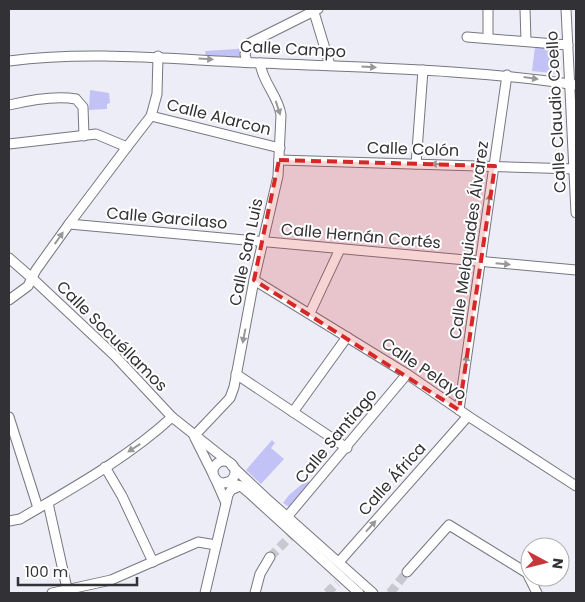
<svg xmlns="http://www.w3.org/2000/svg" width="585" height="602" font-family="Poppins,sans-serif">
	<rect width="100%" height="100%" fill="#ededf7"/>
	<!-- green -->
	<g fill="#c2c2f7">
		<path d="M244,47L241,54V59L206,57L205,51L237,49Z"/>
		<path d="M535,47L559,49L560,74L532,71Z"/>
		<path d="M90,90L109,93L110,103L107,104V109L89,110Z"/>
		<path d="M272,440L275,443L271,448L284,459L261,484L246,470Z"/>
		<path d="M307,480L310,483L289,507L283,503L289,495Z"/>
	</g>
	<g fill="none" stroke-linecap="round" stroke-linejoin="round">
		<!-- street-tunnel -->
		<g stroke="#c8c8d0" stroke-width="9" stroke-dasharray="9 4.5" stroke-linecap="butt">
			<path d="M270,557L290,537"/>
			<path d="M327,593L337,583"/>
			<path d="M390,593L407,572"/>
		</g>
		<!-- street casing -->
		<g stroke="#76777f" stroke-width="11">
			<g id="street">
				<path d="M313,9L330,65"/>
				<path d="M488,9V38"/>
				<path d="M525,9L526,41"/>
				<path d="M566,9L576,213"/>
				<path d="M467,37L568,45"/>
				<path d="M9,61C93,50 178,60 262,63C367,68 472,69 576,85"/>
				<path d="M247,62L245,54L248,44L318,9"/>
				<path d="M9,105C30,100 55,95 76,99L83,107L84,136"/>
				<path d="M151,116L280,148"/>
				<path d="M9,144L96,134L127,147"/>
				<path d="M279,160L576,169"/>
				<path d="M416,164L423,70"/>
				<path d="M69,224L576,270"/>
				<path d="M9,258L33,279L115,356L172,417L230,463"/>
				<path d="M254,280L407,374L468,416L576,486"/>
				<path d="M9,300L28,286L36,270L69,224L127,147L151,116L157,94L158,56"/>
				<path d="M310,313L340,249"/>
				<path d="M236,374L347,448"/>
				<path d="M459,410L507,75"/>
				<path d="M293,412L347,337"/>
				<path d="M9,417L38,508"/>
				<path d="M194,436L230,398L234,387L254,280L278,176L281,115C278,95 263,84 260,63"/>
				<path d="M195,438L213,474"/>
				<circle cx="224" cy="472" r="11"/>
				<path d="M232,466L266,498L373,593"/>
				<path d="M105,467L122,496L153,562"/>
				<path d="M215,478L226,503"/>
				<path d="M227,482L241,486L248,492L359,593"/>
				<path d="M48,503L68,593"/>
				<path d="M287,517L407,374"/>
				<path d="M9,521L20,519C71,489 129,457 172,417"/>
				<path d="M339,562L468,416"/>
				<path d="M407,572L449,525L527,573L537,593"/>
				<path d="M52,593L111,580L198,542L216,545"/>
				<path d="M205,593L228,495L231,490L240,486"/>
				<path d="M255,593L260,574L270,557"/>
			</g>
		</g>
		<!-- street -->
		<use href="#street" stroke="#fff" stroke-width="9"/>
	</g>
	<!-- one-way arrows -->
	<defs><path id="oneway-solid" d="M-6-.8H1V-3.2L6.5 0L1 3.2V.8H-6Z" transform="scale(1.25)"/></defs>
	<g fill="#98989a">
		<use href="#oneway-solid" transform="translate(206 59) rotate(3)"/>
		<use href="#oneway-solid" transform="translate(369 67) rotate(3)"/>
		<use href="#oneway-solid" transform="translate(531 78) rotate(8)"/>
		<use href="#oneway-solid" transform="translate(278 108) rotate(72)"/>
		<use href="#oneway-solid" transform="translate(438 164) rotate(-178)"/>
		<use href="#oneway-solid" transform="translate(489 201) rotate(-81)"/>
		<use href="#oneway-solid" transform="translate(59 238) rotate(-55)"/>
		<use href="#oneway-solid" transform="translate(503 264) rotate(5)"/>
		<use href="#oneway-solid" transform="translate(244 336) rotate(101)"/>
		<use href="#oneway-solid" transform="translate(466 362) rotate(-82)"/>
		<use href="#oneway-solid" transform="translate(134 448) rotate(147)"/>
		<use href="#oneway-solid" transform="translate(371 526) rotate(-48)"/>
	</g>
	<!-- marked area -->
	<path fill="#d62828" fill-opacity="0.2" stroke="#d62828" stroke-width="4" stroke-dasharray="10 6" stroke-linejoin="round" d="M279,160L495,166L459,410L254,280Z"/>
	<g text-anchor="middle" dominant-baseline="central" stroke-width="4" stroke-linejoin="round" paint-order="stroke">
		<!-- street labels -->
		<g font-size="16" fill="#323236" stroke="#fff">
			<text transform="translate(293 49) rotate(3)">Calle Campo</text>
			<text transform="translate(556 112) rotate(-93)">Calle Claudio Coello</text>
			<text transform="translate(219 117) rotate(14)">Calle Alarcon</text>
			<text transform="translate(413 149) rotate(2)">Calle Colón</text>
			<text transform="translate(167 218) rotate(5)">Calle Garcilaso</text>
			<text transform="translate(361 236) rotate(5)">Calle Hernán Cortés</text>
			<text transform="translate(469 240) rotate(-82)">Calle Melquiades Álvarez</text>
			<text transform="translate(246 252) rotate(-78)">Calle San Luis</text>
			<text transform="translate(112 336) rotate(45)">Calle Socuéllamos</text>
			<text transform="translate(424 369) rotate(34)">Calle Pelayo</text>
			<text transform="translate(336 436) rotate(-50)">Calle Santiago</text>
			<text transform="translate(392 479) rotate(-48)">Calle África</text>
		</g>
	</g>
	<!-- border -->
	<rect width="585" height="602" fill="none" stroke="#323236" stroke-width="20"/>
	<!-- north arrow -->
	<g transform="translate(545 562) rotate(97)"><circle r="24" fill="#ffffff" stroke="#adadaf"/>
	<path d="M0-4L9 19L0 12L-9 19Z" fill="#c6373b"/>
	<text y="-8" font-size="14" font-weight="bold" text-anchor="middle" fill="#323236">N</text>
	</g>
	<!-- scale -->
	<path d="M18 577v8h119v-8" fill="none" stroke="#323236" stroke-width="2.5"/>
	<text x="25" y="577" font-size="15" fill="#323236" stroke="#ffffff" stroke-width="4" paint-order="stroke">100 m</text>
</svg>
